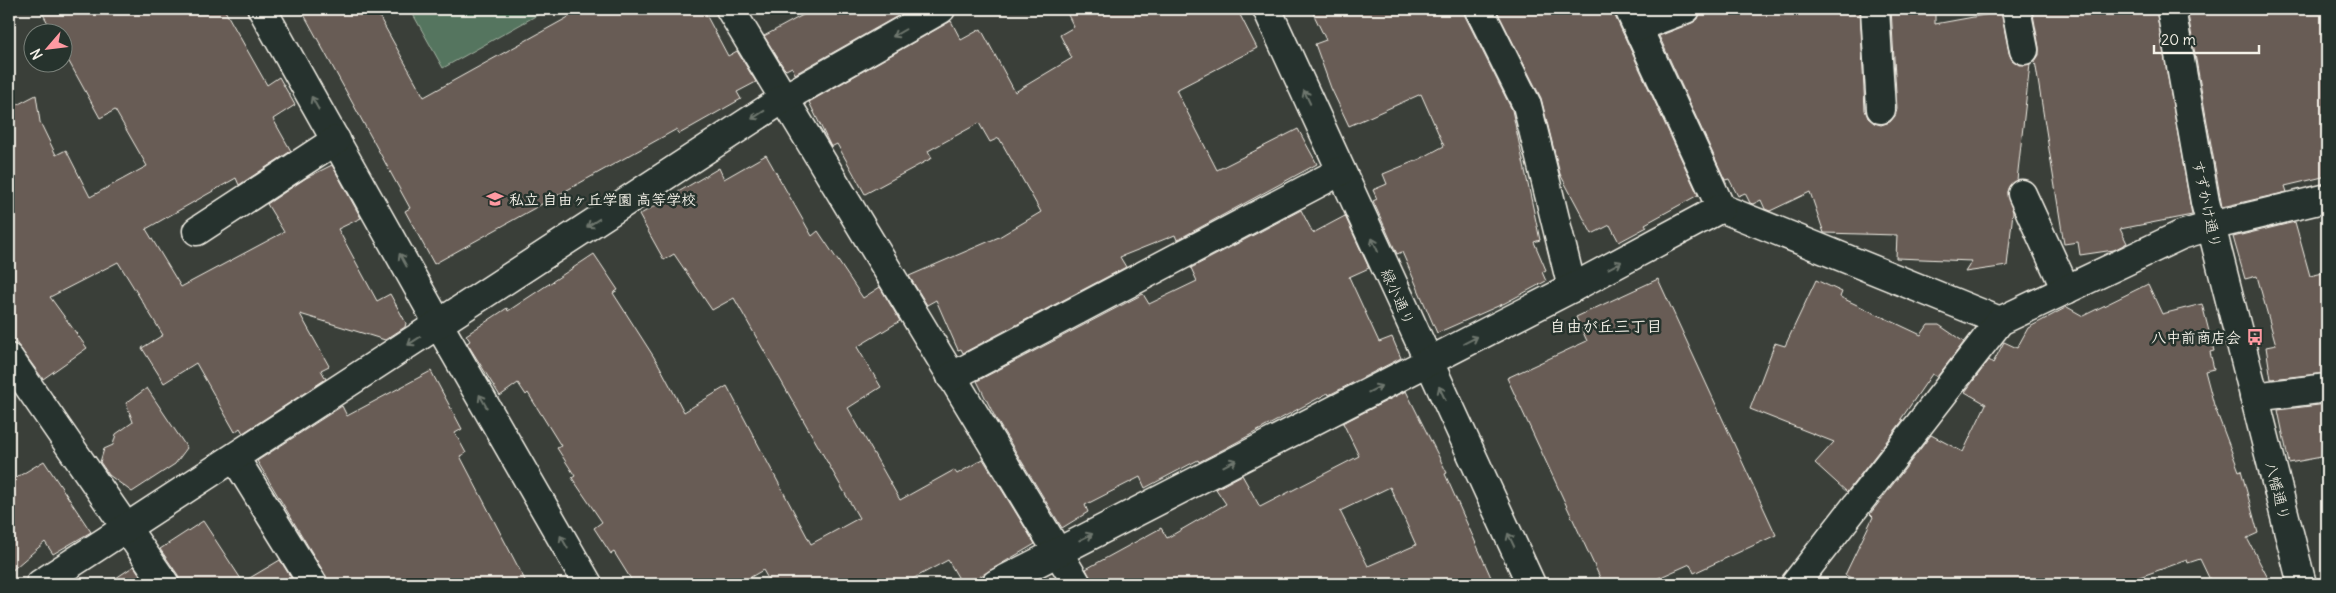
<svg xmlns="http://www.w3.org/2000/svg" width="2336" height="593" font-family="Delius,'Klee One',sans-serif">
	<rect width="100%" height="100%" fill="#3a3f39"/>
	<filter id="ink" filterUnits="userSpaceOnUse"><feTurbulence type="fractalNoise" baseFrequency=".02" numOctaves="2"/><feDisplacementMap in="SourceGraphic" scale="10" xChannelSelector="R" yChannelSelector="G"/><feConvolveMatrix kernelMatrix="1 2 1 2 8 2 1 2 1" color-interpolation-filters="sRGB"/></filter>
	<g filter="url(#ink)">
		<!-- green -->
		<path fill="#54755e" stroke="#a4b3a3" d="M410,9H548L443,68Z"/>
		<!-- building -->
		<g fill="#685c55" stroke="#f4f1e8" fill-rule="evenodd">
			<path d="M40,9H224L267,85L279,77L295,105L273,119L291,151L239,185L236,178L146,229L181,287L284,232L267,204L306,178L332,165L361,218L338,229L377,301L390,294L406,323L405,327L385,340L300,314L329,366L321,370L326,379L243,433L240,428L235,432L196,363L164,383L142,348L163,335L118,262L50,297L87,348L43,379L9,333V109L36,95L40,122L56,155L66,150L90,197L147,166L115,110L100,118L62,49V32H53Z"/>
			<path d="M301,9H375L424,97L583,9H703L728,56L737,51L756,82L737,92L741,99L679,134L677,129L434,264L405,211L410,208Z"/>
			<path d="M814,9H910L795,74L792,67L786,70L784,68L764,36Z"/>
			<path d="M1065,9H1237L1257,48L1176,90L1217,170L1298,129L1317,164L1177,240L1175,235L1120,257L1126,267L963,353L961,349L958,350L936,300L927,305L909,276L999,237L1041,212L999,138L990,142L979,123L928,151L932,158L865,194L837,144L831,147L809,102L951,21L961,40L981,29L1015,92L1072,58L1060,35L1074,27Z"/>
			<path d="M1311,9H1463L1465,16L1512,110L1540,240L1534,242L1546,270L1542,272L1546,281L1505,303L1437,333L1402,252L1397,254L1373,201L1377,199L1373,190L1387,184L1383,174L1420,159L1444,146L1421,94L1349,126L1331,88L1315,44L1326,40Z"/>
			<path d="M1496,9H1614L1615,16L1698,195L1645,224L1647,227L1619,242L1610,225L1592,234L1560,174L1541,98Z"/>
			<path d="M1701,9H1860L1865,110L1868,118L1874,123L1881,125L1890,122L1895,116L1897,109L1891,9H1935V24L2001,12L2009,53L2012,60L2019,65L2030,64L2017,180L2010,185L2007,192L2013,212L2007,266L1965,272L1972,261L1896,258L1897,235L1824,233L1810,192L1770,211L1765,209L1761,200L1753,204L1750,203L1745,193L1738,196L1729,179L1725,180L1659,36L1692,23L1698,19Z"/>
			<path d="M2032,9H2156L2192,215L2120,229L2127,243L2114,250L2080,255L2078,242L2064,244L2035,61L2039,55V47Z"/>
			<path d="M2187,9H2327V176L2285,186L2287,192L2222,207Z"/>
			<path d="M766,155L812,236L818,231L863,298L880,287L900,321L857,347L881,387L848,408L900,500L954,470L957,474L983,459L1035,544L967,584H962L948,560L903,584H771L763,570L739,584H634L614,552L611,554L594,528L602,522L572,478L575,476L557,448L561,446L528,393L526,395L518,383L500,396L467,343L470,341L466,335L507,308L508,311L594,254L618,290L613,293L659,365L684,412L727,386L811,544L859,518L734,298L712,310L674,254L664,260L639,215L719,168L724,179Z"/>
			<path d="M1301,210L1313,233L1345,216L1369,268L1349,277L1379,342L1392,337L1401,358L1329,395L1328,393L1226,448L1199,462L1198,460L1145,488L1140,477L1085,505L1088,512L1062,528L996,419L977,381L1143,294L1149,304L1197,281L1191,268Z"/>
			<path d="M2295,222L2310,276L2327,272V373L2271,379L2266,347L2276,345L2257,276L2245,279L2233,237Z"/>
			<path d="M1658,279L1776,535L1694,573L1690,564L1645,584H1603L1507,378L1587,341L1576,317Z"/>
			<path d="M1816,280L1842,292L1840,297L1921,335L1928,325H1939L1964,342L1937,377L1932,374L1901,419L1903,420L1847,492L1815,463L1834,442L1750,409L1775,343L1785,346Z"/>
			<path d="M2148,284L2162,314L2202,304L2214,351L2210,352L2214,369L2205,371L2214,405L2239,471L2241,470L2258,533L2247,538L2271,584H2212L2200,559L2188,563L2187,560L2120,584H1863L1845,575L1873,517L1870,514L1931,435L1963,452L1986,404L1965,392L1989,360L1993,363L2004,342L2017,348L2028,328L2067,307L2083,316Z"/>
			<path d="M431,371L462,429L455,433L466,453L460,456L527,584H329L326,576L257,461L342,406L347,416Z"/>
			<path d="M147,388L187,448L175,464L132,492L109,475L100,462L104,449L113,445L116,434L133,422L126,403Z"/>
			<path d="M1406,391L1447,473L1445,474L1494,584H1093L1086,569L1161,528L1167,538L1226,504L1216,489L1242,475L1260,507L1359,456L1343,423ZM1390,487L1416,545L1368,566L1340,511Z"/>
			<path d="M2327,404V456L2289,463L2278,410Z"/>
			<path d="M44,461L91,532L53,554L45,542L9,573V482Z"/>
			<path d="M203,521L243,582L280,560L295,584H180L178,575L160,549Z"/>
			<path d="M134,566L146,584H107Z"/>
		</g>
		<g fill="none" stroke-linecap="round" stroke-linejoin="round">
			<!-- minor casing -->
			<g stroke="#f4f1e8" stroke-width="31">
				<g id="minor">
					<path d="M262,9L439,325L588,584"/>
					<path d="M730,9L1077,584"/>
					<path d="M1267,9L1531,584"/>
					<path d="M1479,9L1527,105L1572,288"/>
					<path d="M1629,9L1721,208L2000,321"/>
					<path d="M1875,9L1881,109"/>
					<path d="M2016,9L2024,50"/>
					<path d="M2171,9L2205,202L2302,584"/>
					<path d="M1638,27L1686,9"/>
					<path d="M2022,194L2066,290"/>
					<path d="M197,231L336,140"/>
					<path d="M9,358L165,584"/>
					<path d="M951,377L1341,171"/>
					<path d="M2254,397L2327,388"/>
					<path d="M235,458L313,584"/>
					<path d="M40,584L783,99L941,9"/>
					<path d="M996,584L1572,288L1721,208"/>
					<path d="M1795,584L2000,321L2181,235L2211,226L2327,198"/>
				</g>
			</g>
			<!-- minor -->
			<use href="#minor" stroke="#26332d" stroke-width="28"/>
		</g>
		<!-- one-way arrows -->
		<defs><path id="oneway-shaft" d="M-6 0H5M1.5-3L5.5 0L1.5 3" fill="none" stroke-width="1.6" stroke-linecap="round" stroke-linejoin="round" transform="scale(1.25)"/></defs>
		<g stroke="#6e766e">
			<use href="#oneway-shaft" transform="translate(899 33) rotate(150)"/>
			<use href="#oneway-shaft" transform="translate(1307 97) rotate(-115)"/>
			<use href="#oneway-shaft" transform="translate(315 103) rotate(-119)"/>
			<use href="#oneway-shaft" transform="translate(758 115) rotate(147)"/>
			<use href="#oneway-shaft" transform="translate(593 223) rotate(147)"/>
			<use href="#oneway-shaft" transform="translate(1375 245) rotate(-114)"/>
			<use href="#oneway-shaft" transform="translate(403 260) rotate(-119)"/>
			<use href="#oneway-shaft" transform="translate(1615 265) rotate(-28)"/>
			<use href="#oneway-shaft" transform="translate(1471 340) rotate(-27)"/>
			<use href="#oneway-shaft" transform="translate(414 341) rotate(147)"/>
			<use href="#oneway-shaft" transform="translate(1375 389) rotate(-27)"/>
			<use href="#oneway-shaft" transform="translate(1442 393) rotate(-115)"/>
			<use href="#oneway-shaft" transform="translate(483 401) rotate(-120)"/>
			<use href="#oneway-shaft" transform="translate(1230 463) rotate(-27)"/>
			<use href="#oneway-shaft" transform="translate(1086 537) rotate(-27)"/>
			<use href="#oneway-shaft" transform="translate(1511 540) rotate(-115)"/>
			<use href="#oneway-shaft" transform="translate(564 542) rotate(-120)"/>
		</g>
	</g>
	<!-- icons -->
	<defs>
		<g id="school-bare" transform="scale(1.35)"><path d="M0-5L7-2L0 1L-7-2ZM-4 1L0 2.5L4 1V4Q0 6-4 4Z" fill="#ff9aa2" stroke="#26332d" stroke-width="2.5" paint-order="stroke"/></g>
		<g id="bus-bare" transform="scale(1.35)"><path d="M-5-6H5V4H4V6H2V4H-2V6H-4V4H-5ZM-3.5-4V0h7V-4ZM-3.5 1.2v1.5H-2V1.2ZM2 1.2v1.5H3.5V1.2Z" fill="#ff9aa2" stroke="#26332d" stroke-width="2.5" paint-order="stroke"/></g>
	</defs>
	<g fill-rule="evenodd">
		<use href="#school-bare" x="495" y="199"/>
		<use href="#bus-bare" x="2255" y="337"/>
	</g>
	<g text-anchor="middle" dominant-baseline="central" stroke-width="5" stroke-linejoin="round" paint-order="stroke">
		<!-- poi labels -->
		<g font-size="15" font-weight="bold" fill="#f4f1e8" stroke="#26332d" text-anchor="start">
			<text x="509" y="199">私立 自由ヶ丘学園 高等学校</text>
			<text x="2241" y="337" text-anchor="end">八中前商店会</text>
		</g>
		<!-- street labels -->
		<g font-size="15" fill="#f4f1e8" stroke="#26332d">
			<text transform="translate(2207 204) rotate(78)">すずかけ通り</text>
			<text transform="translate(1398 297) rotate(66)">緑小通り</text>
			<text transform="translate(2278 491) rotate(76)">八幡通り</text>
		</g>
		<!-- neighbourhood labels -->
		<g font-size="16" font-weight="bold" fill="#f4f1e8" stroke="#26332d">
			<text x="1606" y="326">自由が丘三丁目</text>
		</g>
	</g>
	<!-- margin -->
	<rect width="2336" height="593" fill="none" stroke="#26332d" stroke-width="30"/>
	<rect x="15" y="15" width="2306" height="563" fill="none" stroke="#f4f1e8" stroke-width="2" filter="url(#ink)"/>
	<!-- north arrow -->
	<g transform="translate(48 48) rotate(242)"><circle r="24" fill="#26332d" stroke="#787f78"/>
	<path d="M0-4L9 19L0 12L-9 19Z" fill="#ff9aa2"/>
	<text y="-8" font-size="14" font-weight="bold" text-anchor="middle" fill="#f4f1e8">N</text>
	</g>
	<!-- scale -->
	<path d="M2154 45v8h105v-8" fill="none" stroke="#f4f1e8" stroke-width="2.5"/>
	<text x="2161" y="45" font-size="15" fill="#f4f1e8" stroke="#26332d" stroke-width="4" paint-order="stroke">20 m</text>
</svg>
